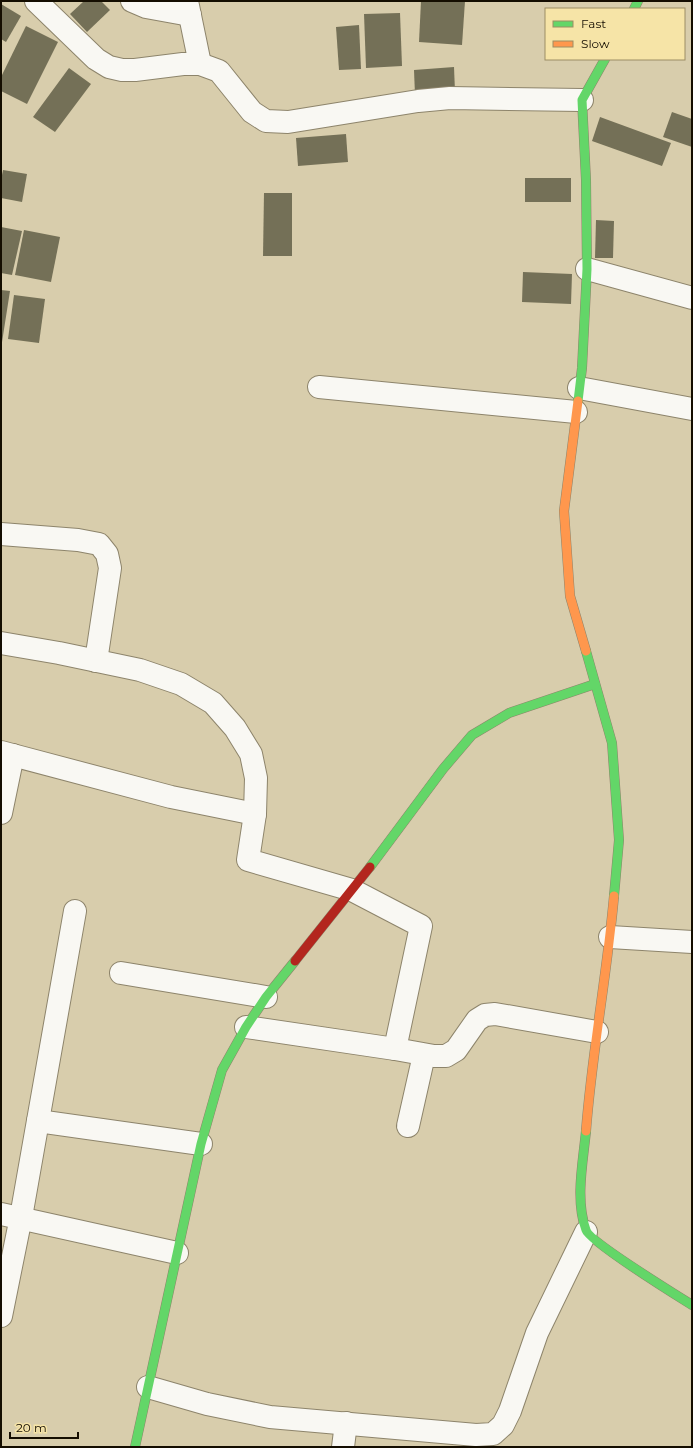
<svg xmlns="http://www.w3.org/2000/svg" width="693" height="1448" font-family="Montserrat,sans-serif">
	<rect width="100%" height="100%" fill="#d8cdac"/>
	<!-- building -->
	<g fill="#747057">
		<path d="M84,1H101L110,10L87,32L70,14Z"/>
		<path d="M421,1H465L462,45L419,42Z"/>
		<path d="M1,4L21,16L6,42L1,39Z"/>
		<path d="M400,13L402,66L366,68L364,14Z"/>
		<path d="M359,25L361,69L339,70L336,27Z"/>
		<path d="M26,26L58,42L27,104L1,91V77Z"/>
		<path d="M454,67L455,92L415,95L414,70Z"/>
		<path d="M69,68L91,84L55,132L33,117Z"/>
		<path d="M672,112L692,119V147L663,137Z"/>
		<path d="M600,117L671,143L662,166L592,141Z"/>
		<path d="M346,134L348,162L298,166L296,138Z"/>
		<path d="M3,170L27,174L22,202L1,198V180Z"/>
		<rect x="525" y="178" width="46" height="24"/>
		<path d="M264,193H292V256H263Z"/>
		<path d="M596,220L614,221L613,258H595Z"/>
		<path d="M1,227L22,231L12,275L1,273Z"/>
		<path d="M24,230L60,237L51,282L15,275Z"/>
		<path d="M523,272L572,274L571,304L522,302Z"/>
		<path d="M1,290L10,291L2,342H1Z"/>
		<path d="M14,295L45,299L39,343L8,339Z"/>
	</g>
	<g fill="none" stroke-linecap="round" stroke-linejoin="round">
		<!-- street casing -->
		<g stroke="#8d846b" stroke-width="24">
			<g id="street">
				<path d="M36,1L96,59L109,67L122,70H135L183,64H200L219,71L252,112L266,121L288,122L418,101L450,98L582,100"/>
				<path d="M132,1L146,7L190,15"/>
				<path d="M187,1L200,64"/>
				<path d="M587,269L692,298"/>
				<path d="M319,387L576,412"/>
				<path d="M579,388L692,409"/>
				<path d="M1,534L78,540L99,544L107,554L110,568L96,661"/>
				<path d="M1,643L59,653L140,670L181,684L213,703L235,728L251,754L256,778L255,814L248,860L352,890L421,926L395,1049"/>
				<path d="M1,752L171,797L255,814"/>
				<path d="M1,813L13,755"/>
				<path d="M610,937L692,942"/>
				<path d="M121,973L266,997"/>
				<path d="M246,1027L395,1049L434,1056H446L456,1050L477,1020L485,1015L495,1014L597,1032"/>
				<path d="M38,1121L201,1144"/>
				<path d="M408,1126L424,1055"/>
				<path d="M1,1214L177,1253"/>
				<path d="M1,1316L21,1217L75,911"/>
				<path d="M148,1387L207,1404L270,1417L476,1435L493,1434L503,1425L510,1411L537,1333L586,1232"/>
				<path d="M343,1447L346,1423"/>
			</g>
		</g>
		<!-- fast casing -->
		<g stroke="#8d846b" stroke-width="10">
			<g id="fast">
				<path d="M634,9L638,1"/>
				<path d="M578,401L582,368L587,269L586,180L582,100L605,59"/>
				<path d="M586,651L612,743L619,840L614,896"/>
				<path d="M370,867L443,769L472,735L509,713L595,684"/>
				<path d="M586,1131C583,1162 575,1200 586,1230C589,1241 676,1295 692,1305"/>
				<path d="M135,1447L201,1144L222,1070L246,1027L266,997L295,961"/>
			</g>
		</g>
		<!-- slow casing -->
		<g stroke="#8d846b" stroke-width="10">
			<g id="slow">
				<path d="M578,401L564,511L570,596L586,651"/>
				<path d="M586,1131C592,1052 607,975 614,896"/>
			</g>
		</g>
		<!-- jam casing -->
		<g stroke="#8d846b" stroke-width="10">
			<path id="jam" d="M295,961L370,867"/>
		</g>
		<!-- street -->
		<use href="#street" stroke="#f9f8f3" stroke-width="22"/>
		<!-- fast -->
		<use href="#fast" stroke="#63d668" stroke-width="9"/>
		<!-- slow -->
		<use href="#slow" stroke="#ff974d" stroke-width="9"/>
		<!-- jam -->
		<use href="#jam" stroke="#b3261e" stroke-width="9"/>
	</g>
	<!-- border -->
	<rect width="693" height="1448" fill="none" stroke="#140d00" stroke-width="4"/>
	<!-- legend -->
	<rect x="545" y="8" width="140" height="52" fill="#f6e4a7" stroke="#9c8e64"/>
	<rect x="553" y="21" width="20" height="6" fill="#63d668" stroke="#9c8e64"/>
	<text x="581" y="28" font-size="12" fill="#140d00">Fast</text>
	<rect x="553" y="41" width="20" height="6" fill="#ff974d" stroke="#9c8e64"/>
	<text x="581" y="48" font-size="12" fill="#140d00">Slow</text>
	<!-- scale -->
	<path d="M10 1432v6h68v-6" fill="none" stroke="#140d00" stroke-width="2"/>
	<text x="16" y="1432" font-size="12" fill="#140d00" stroke="#f6e4a7" stroke-width="3" paint-order="stroke">20 m</text>
</svg>
